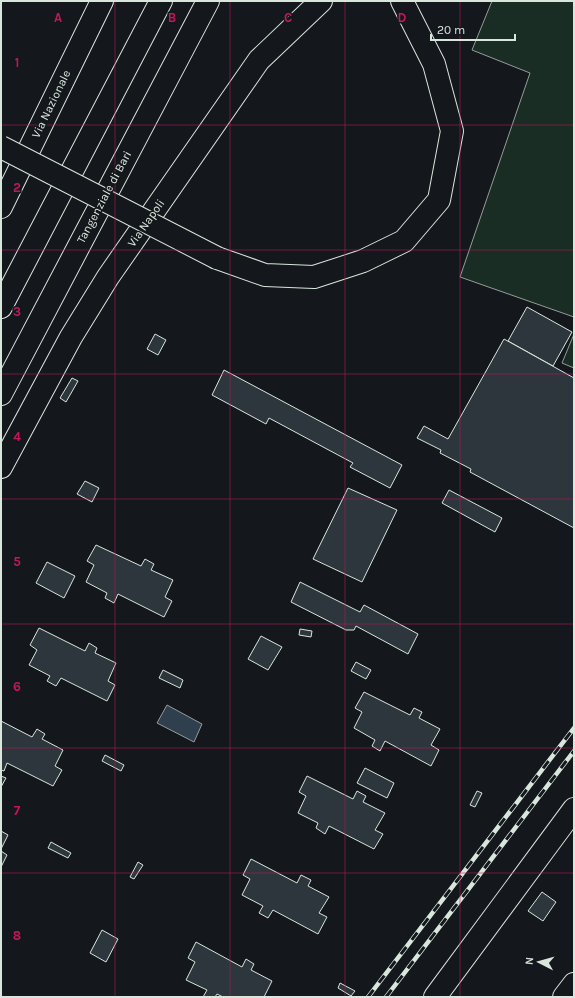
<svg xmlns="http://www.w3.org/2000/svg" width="575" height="998" font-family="Karla,sans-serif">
	<rect width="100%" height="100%" fill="#14181c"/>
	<!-- green -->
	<g fill="#1a2d24" stroke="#939e99">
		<path d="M492,1H574V317L460,277L530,73L472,50Z"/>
		<path d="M574,334V368L562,363Z"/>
	</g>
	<!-- water -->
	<path fill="#2f3f4d" stroke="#939e99" d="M167,705L202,724L194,742L157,723Z"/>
	<!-- building -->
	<g fill="#2c363c" stroke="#d8e6dc">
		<path d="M527,307L572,332L553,366L508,341Z"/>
		<path d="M155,334L166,340L158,355L147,349Z"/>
		<path d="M504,339L574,378V528L470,472L471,469L440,453L441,450L417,438L424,426L448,439Z"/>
		<path d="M224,370L402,465L390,488L350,467L353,463L269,418L266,424L212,395Z"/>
		<path d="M72,378L78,381L66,402L60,398Z"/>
		<path d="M85,481L99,488L92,502L77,494Z"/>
		<path d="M348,488L397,510L362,582L313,559Z"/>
		<path d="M449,490L502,518L495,532L442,503Z"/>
		<path d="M96,545L141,566L145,559L154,564L151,570L173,580L165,597L172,601L164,617L118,594L114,603L105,598L107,593L86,582L94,565L87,561Z"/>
		<path d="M47,562L75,576L64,598L36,583Z"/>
		<path d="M300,582L360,612L364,605L418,634L408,654L356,626L354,630H346L291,602Z"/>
		<path d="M39,628L85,651L89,643L97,648L95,653L116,663L108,681L115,685L107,701L61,678L56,686L47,681L50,676L29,665L37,650L30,645Z"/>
		<path d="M300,629L312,631L311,637L299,635Z"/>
		<path d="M261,636L282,647L268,670L248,659Z"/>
		<path d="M356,662L371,670L366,679L351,671Z"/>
		<path d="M163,670L183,680L180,688L159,678Z"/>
		<path d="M364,692L410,715L414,708L422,712L419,718L440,729L431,745L439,750L431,766L385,741L380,751L372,746L375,740L354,728L362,712L355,708Z"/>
		<path d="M1,721L32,737L37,729L45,734L42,739L63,750L55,766L62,770L53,786L7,763L4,771L1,770Z"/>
		<path d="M105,755L124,765L121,771L102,761Z"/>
		<path d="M365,768L394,783L387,798L357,783Z"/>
		<path d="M1,776L6,778L1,787Z"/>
		<path d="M307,776L353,799L357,791L366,796L363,802L385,813L375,830L383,834L374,849L329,826L325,834L316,828L318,823L298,813L306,796L299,792Z"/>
		<path d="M477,791L482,793L475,807L470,805Z"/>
		<path d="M1,831L8,835L1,849Z"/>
		<path d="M51,842L71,853L68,858L48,848Z"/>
		<path d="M1,851L7,855L1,867Z"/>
		<path d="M251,859L297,883L301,875L311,880L308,886L329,897L319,913L327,917L318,934L273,910L268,918L259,913L263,906L242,895L250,879L243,875Z"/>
		<path d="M138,862L143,865L134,879L130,877Z"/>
		<path d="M542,892L556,902L543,921L528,911Z"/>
		<path d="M102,930L118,939L106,962L90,953Z"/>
		<path d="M196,942L242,967L246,959L254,964L251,970L272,981L264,997H223L217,994L215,997H203L207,990L186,980L195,962L188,958Z"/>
		<path d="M340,983L355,991L351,996L338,988Z"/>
	</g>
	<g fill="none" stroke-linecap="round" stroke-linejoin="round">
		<!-- street casing -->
		<g stroke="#d8e6dc" stroke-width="24">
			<g id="street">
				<path d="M1,207L102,1"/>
				<path d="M1,467L71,337L108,277L259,60L321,1"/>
				<path d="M435,997L574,809"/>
				<path d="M564,997L574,984"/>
			</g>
		</g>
		<!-- secondary casing -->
		<g stroke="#d8e6dc" stroke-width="24">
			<path id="secondary" d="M217,258L265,275L314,277L363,261L404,241L439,200L452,131L434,64L402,1"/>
		</g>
		<!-- highway casing -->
		<g stroke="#d8e6dc" stroke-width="24">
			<g id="highway">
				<path d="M1,307L161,1"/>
				<path d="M1,394L208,1"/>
			</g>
		</g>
		<!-- street -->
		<use href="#street" stroke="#14181c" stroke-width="22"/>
		<!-- secondary -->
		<use href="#secondary" stroke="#14181c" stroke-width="22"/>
		<!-- highway -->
		<use href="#highway" stroke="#14181c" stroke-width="22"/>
		<!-- rail casing -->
		<g stroke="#d8e6dc" stroke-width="4.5">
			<g id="rail">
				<path d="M368,997L574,728"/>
				<path d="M386,997L574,751"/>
			</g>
		</g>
		<!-- rail -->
		<use href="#rail" stroke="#14181c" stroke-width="3" stroke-dasharray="9" stroke-linecap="butt"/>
		<!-- secondary-bridge casing -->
		<g stroke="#d8e6dc" stroke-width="24" stroke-linecap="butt">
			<path id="secondary-bridge" d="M1,147L217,258"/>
		</g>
		<!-- secondary-bridge -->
		<use href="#secondary-bridge" stroke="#14181c" stroke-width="22"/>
	</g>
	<!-- grid -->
	<path fill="none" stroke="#c2185b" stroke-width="1" stroke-opacity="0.55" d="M115,1V997M230,1V997M345,1V997M460,1V997M1,125H574M1,250H574M1,374H574M1,499H574M1,624H574M1,748H574M1,873H574"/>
	<g text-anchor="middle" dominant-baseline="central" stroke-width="3" stroke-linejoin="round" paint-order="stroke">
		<!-- street labels -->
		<g font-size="12" fill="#d8e6dc" stroke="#14181c">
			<text transform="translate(51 104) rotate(-64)">Via Nazionale</text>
			<text transform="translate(104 197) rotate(-62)">Tangenziale di Bari</text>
			<text transform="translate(146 223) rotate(-55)">Via Napoli</text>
		</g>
	</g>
	<g font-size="13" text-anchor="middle" font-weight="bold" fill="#c2185b" stroke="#14181c" stroke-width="3" stroke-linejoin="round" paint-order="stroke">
		<text x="58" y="22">A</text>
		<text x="172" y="22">B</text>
		<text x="288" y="22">C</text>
		<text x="402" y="22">D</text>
		<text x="17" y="67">1</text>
		<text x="17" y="192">2</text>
		<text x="17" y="316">3</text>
		<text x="17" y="441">4</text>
		<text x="17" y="566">5</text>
		<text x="17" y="691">6</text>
		<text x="17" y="815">7</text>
		<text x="17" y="940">8</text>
	</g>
	<!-- border -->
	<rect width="575" height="998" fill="none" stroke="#d8e6dc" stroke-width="4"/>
	<!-- north arrow -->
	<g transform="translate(539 962) rotate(276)" stroke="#14181c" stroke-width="3" paint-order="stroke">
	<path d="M0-3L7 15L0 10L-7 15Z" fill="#d8e6dc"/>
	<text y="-6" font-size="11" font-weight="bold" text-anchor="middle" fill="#d8e6dc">N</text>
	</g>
	<!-- scale -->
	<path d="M431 34v6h84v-6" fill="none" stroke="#d8e6dc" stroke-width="2"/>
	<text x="437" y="34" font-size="12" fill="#d8e6dc" stroke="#14181c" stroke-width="3" paint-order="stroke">20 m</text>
</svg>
